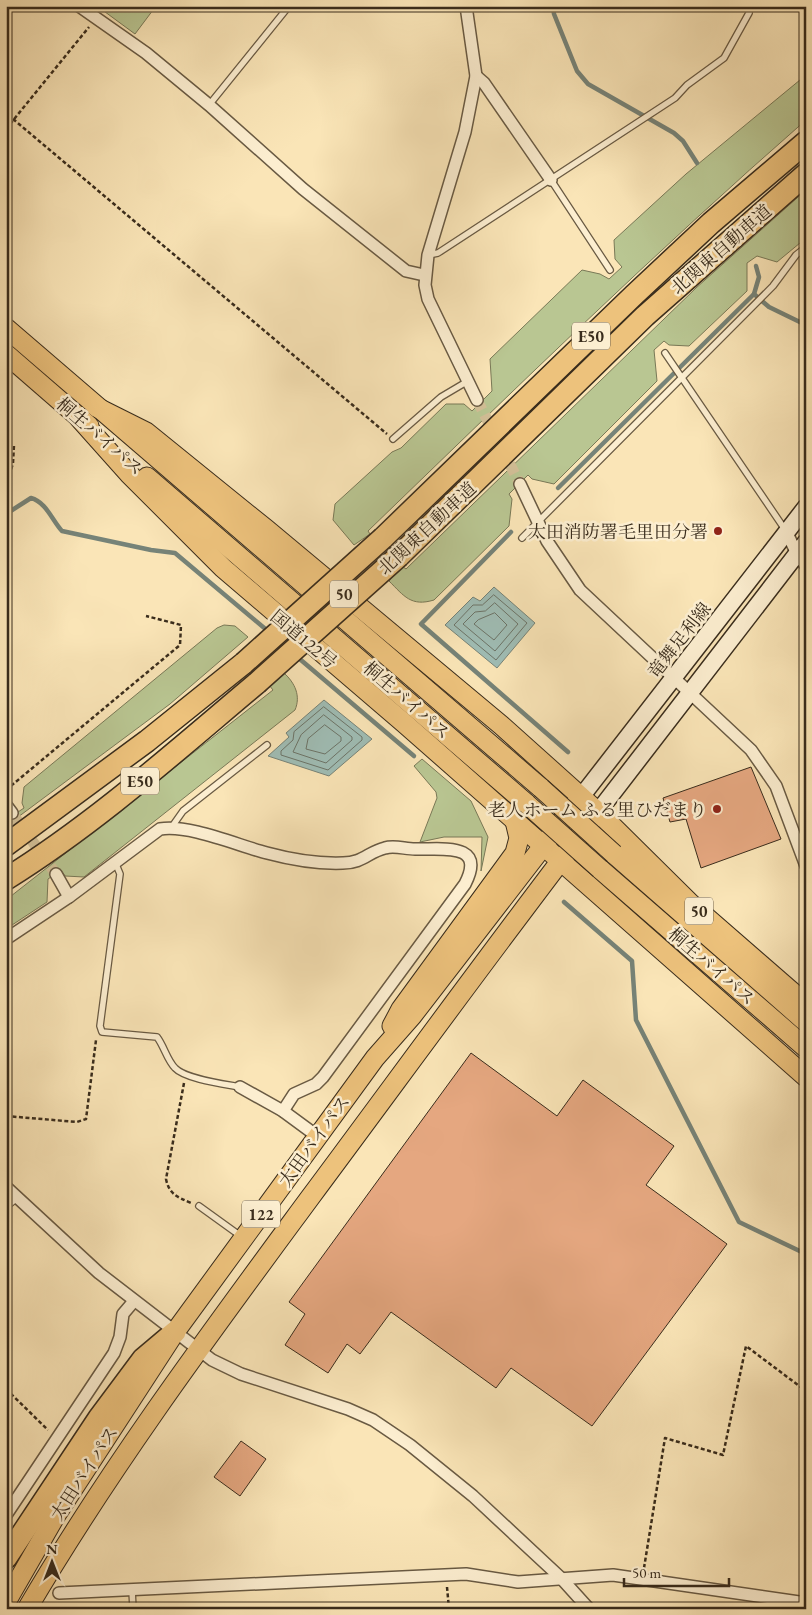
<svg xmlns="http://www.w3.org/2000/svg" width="812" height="1615" font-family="'EB Garamond','Noto Serif JP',serif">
	<rect width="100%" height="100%" fill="#fae5b7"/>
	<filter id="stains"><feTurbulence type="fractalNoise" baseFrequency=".004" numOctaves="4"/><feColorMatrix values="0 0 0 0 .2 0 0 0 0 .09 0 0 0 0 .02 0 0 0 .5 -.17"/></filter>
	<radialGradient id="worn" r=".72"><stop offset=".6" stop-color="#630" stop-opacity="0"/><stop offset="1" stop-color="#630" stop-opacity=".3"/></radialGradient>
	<!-- green -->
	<g fill="#b9c692" stroke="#797957">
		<path d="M97,6H156L135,34Z"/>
		<path d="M806,75V120C655,252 512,392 368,531L370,534L354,545L333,520L335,504L392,452L401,448L446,404H464L472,411L492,391L490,359L582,270L600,274L609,279L622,267L615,259L614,240L686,174Z"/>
		<path d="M806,190V238L777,262L757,256L747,263V291L689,346L669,345L664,341L654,350L657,381L554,484L532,479L528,475L509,494L512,499L509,526L434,600C411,607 404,596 389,581L402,566L406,569L696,288Z"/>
		<path d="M224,625L235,626L248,637L170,704L6,826V820L24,808L22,803L24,787L217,628Z"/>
		<path d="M284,673C295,683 301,696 295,710L84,877L65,876L61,870L48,879L47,902L6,929V900L273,690L269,685Z"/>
		<path d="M422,759L471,801L488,837L481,871L482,837H444L420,842L437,798L436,792L414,766Z"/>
	</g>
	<!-- water -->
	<g fill="#9fbdb5" stroke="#768378">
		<path d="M494,587L535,623L497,668L445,625L473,597L480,601Z"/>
		<path d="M324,700L372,739L329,776L268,756L289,737L286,733Z"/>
	</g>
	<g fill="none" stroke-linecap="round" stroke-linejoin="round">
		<!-- shore -->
		<g stroke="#6c7468" stroke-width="1">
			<path d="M494,595L527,623L496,660L454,625L473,605H482Z"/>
			<path d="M495,603L518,624L495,651L463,624L475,612L485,611Z"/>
			<path d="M495,613L507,625L494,640L474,624L478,620Z"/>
			<path d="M324,707L362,737V740L328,770L281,755V751L293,740L294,732Z"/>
			<path d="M324,715L352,737V740L326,763L293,752L301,735Z"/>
			<path d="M325,725L341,737V741L325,754L306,749L308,739Z"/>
		</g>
		<!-- stream -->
		<g stroke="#768378" stroke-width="4.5">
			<path d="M553,6L554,14L577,71L588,84L674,133L683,141L697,163"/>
			<path d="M797,6L806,8"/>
			<path d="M754,294L769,307L806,325"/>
			<path d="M558,488L754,294L759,277L756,266"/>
			<path d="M6,514L31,498C46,502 52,520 62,531L151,550L175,553L269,632"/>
			<path d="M511,532L421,624L568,752"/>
			<path d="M295,655L414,756"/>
			<path d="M564,902L632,961L636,1020L739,1222L806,1254"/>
		</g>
	</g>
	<!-- building -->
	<g fill="#e5a780" stroke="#392c1c">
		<path d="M751,767L781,839L701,868L686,819L670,822L663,798Z"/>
		<path d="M471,1053L557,1116L583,1080L674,1146L646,1185L727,1244L592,1426L511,1368L496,1388L391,1312L360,1354L347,1344L328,1373L285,1345L305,1314L289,1302Z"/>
		<path d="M241,1441L266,1459L240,1496L214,1477Z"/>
	</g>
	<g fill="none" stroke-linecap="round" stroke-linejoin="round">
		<!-- minor-tunnel -->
		<g stroke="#d3c098" stroke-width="11" stroke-dasharray="11 5.5" stroke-linecap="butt">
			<path d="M477,400L495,435"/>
			<path d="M502,449L520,484"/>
			<path d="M12,813L56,874"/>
		</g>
		<!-- service casing -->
		<g stroke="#695a43" stroke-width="8">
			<g id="service">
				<path d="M209,105L289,6"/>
				<path d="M551,180L610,270"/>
				<path d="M428,255L438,253L675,98L687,85L724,58L749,13L750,6"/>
				<path d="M665,353L786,531"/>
				<path d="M393,439L441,397L468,381"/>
				<path d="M522,538L773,286L796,255L806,247"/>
				<path d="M171,828L183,811L267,745"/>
				<path d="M115,862L120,874L100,1026L102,1032L157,1037C164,1046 167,1060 175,1068C185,1079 224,1084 240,1087"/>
				<path d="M199,1206L242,1237"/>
				<path d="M6,1207L17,1198"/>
				<path d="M132,1590L133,1609"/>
			</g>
		</g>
		<!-- minor casing -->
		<g stroke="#695a43" stroke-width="14">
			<g id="minor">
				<path d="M79,6L146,53L209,105L303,189L406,271L424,275"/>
				<path d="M466,6L476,76L465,132L428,255L425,285L428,299L477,400"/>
				<path d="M476,76L484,83L551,180"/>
				<path d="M520,484L547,541L580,590L751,750L776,786L806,866"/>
				<path d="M787,533L797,554L806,566"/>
				<path d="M6,805L12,813"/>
				<path d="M56,874L69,897"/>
				<path d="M6,939L69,897L160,829C189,824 239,846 267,853C293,860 317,864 343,863C363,863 368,852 385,848C394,845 405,849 415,849C440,850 487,841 465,884L323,1077L316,1084L294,1094L283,1111"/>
				<path d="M240,1087L283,1111L317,1136"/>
				<path d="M6,1187L99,1273L212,1360L241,1374L348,1409L373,1420L410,1445L473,1496L561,1578L589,1609"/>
				<path d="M6,1515L114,1353L120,1337L123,1314L134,1301"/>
				<path d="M59,1593L466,1574L518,1582L613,1575L806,1603"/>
			</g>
		</g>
		<!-- secondary casing -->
		<g stroke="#392c1c" stroke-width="19">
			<g id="secondary">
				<path d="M581,797L806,507"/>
				<path d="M598,812L806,542"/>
			</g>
		</g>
		<!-- trunk casing -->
		<g stroke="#392c1c" stroke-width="21">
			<g id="trunk">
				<path d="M6,328L541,788"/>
				<path d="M6,354L89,426"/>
				<path d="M96,407L146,432L266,529L501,725L598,812L691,904L806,1004"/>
				<path d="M79,418L129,474L223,568L404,723L806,1077"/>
				<path d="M147,477L527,804"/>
				<path d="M614,854L806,1022"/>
				<path d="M600,869L806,1048"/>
				<path d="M392,1026L401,1009L515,853L519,838L515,821"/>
				<path d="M6,1602L56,1515L175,1332L375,1058L412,1016L581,797"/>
				<path d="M27,1609C111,1466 211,1332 309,1199C405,1070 500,939 598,812"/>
			</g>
		</g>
		<!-- motorway casing -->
		<g stroke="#392c1c" stroke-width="24">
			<g id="motorway">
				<path d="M383,538L634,295L711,223L806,142"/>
				<path d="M399,556L645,316L806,174"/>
				<path d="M6,845L147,741L244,663"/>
				<path d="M6,879C96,823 176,751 257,683"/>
				<path d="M6,1558L99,1418L143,1359L175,1332"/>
			</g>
		</g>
		<!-- path -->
		<g stroke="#392c1c" stroke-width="2.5" stroke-dasharray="4 2.5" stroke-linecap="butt">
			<path d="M13,119L387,434"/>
			<path d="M6,129L89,27"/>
			<path d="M6,488L13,463L14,445"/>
			<path d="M6,790L180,645L181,625L146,616"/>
			<path d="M184,1083L166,1179C169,1194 177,1197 191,1203"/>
			<path d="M6,1116L77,1122L86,1119L96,1040"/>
			<path d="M6,1389L48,1430"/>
			<path d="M644,1568L665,1438L723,1455L746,1346L806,1391"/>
			<path d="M447,1587L449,1609"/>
		</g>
		<!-- service -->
		<use href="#service" stroke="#fceed0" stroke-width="5.5"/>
		<!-- minor -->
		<use href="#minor" stroke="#fceed0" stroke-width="11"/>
		<!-- secondary -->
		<use href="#secondary" stroke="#fceed0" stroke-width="16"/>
		<!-- trunk -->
		<use href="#trunk" stroke="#edc27c" stroke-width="19"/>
		<!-- motorway -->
		<use href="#motorway" stroke="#edc27c" stroke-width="21"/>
		<!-- trunk-bridge casing -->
		<g stroke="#392c1c" stroke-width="21" stroke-linecap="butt">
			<g id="trunk-bridge">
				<path d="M541,788L614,854"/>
				<path d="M527,804L600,869"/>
			</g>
		</g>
		<!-- motorway-bridge casing -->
		<g stroke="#392c1c" stroke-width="24" stroke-linecap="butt">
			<g id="motorway-bridge">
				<path d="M244,663L383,538"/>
				<path d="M257,683L399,556"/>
			</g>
		</g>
		<!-- trunk-bridge -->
		<use href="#trunk-bridge" stroke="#edc27c" stroke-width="19"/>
		<!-- motorway-bridge -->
		<use href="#motorway-bridge" stroke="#edc27c" stroke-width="21"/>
	</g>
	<!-- markers -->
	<g fill="#8f2418" stroke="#fceed0" stroke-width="2">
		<circle cx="718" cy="531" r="5"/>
		<circle cx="717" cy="809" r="5"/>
	</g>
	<g text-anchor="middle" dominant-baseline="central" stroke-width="5" stroke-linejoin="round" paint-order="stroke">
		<!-- shield labels -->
		<g fill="#fceed0" stroke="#746652" stroke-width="1">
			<rect x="572" y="322.5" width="38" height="27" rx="4"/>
			<rect x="330" y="580.5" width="28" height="27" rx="4"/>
			<rect x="121" y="767.5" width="38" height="27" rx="4"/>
			<rect x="685" y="897.5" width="28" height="27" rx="4"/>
			<rect x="242" y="1200.5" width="38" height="27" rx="4"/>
		</g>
		<g font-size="16" font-weight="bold" fill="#392c1c">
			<text x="591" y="336">E50</text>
			<text x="344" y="594">50</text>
			<text x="140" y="781">E50</text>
			<text x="699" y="911">50</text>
			<text x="261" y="1214">122</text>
		</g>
		<!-- street labels -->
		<g font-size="18" fill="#392c1c" stroke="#fceed0">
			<text transform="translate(721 249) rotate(-41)">北関東自動車道</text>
			<text transform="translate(100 436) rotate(41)">桐生バイパス</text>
			<text transform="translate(427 528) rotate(-43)">北関東自動車道</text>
			<text transform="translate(304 639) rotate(40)">国道122号</text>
			<text transform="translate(679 640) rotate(-52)">竜舞足利線</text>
			<text transform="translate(407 700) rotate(41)">桐生バイパス</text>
			<text transform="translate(712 966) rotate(41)">桐生バイパス</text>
			<text transform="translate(314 1141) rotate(-54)">太田バイパス</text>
			<text transform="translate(84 1473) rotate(-57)">太田バイパス</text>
		</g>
		<!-- poi labels -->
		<g font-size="18" fill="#392c1c" stroke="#fceed0" text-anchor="end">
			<text x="708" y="531">太田消防署毛里田分署</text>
			<text x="707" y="809">老人ホーム ふる里ひだまり</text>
		</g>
	</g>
	<!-- margin -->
	<rect width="812" height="1615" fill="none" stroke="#fae5b7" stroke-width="25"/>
	<rect x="8" y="8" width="797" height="1600" fill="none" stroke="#392c1c" stroke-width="2.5"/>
	<rect x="12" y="12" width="787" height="1590" fill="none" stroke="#392c1c"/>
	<!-- north arrow -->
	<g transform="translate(52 1562)" stroke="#fceed0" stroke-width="4" paint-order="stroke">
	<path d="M0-4L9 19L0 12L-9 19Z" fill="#392c1c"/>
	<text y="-8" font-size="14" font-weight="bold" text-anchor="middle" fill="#392c1c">N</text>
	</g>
	<!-- scale -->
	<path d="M624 1578v8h105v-8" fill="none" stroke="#392c1c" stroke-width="2.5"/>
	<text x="632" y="1578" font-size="15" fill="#392c1c" stroke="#fceed0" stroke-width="4" paint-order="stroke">50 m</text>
	<rect width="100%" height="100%" filter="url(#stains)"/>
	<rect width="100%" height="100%" fill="url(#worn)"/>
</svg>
